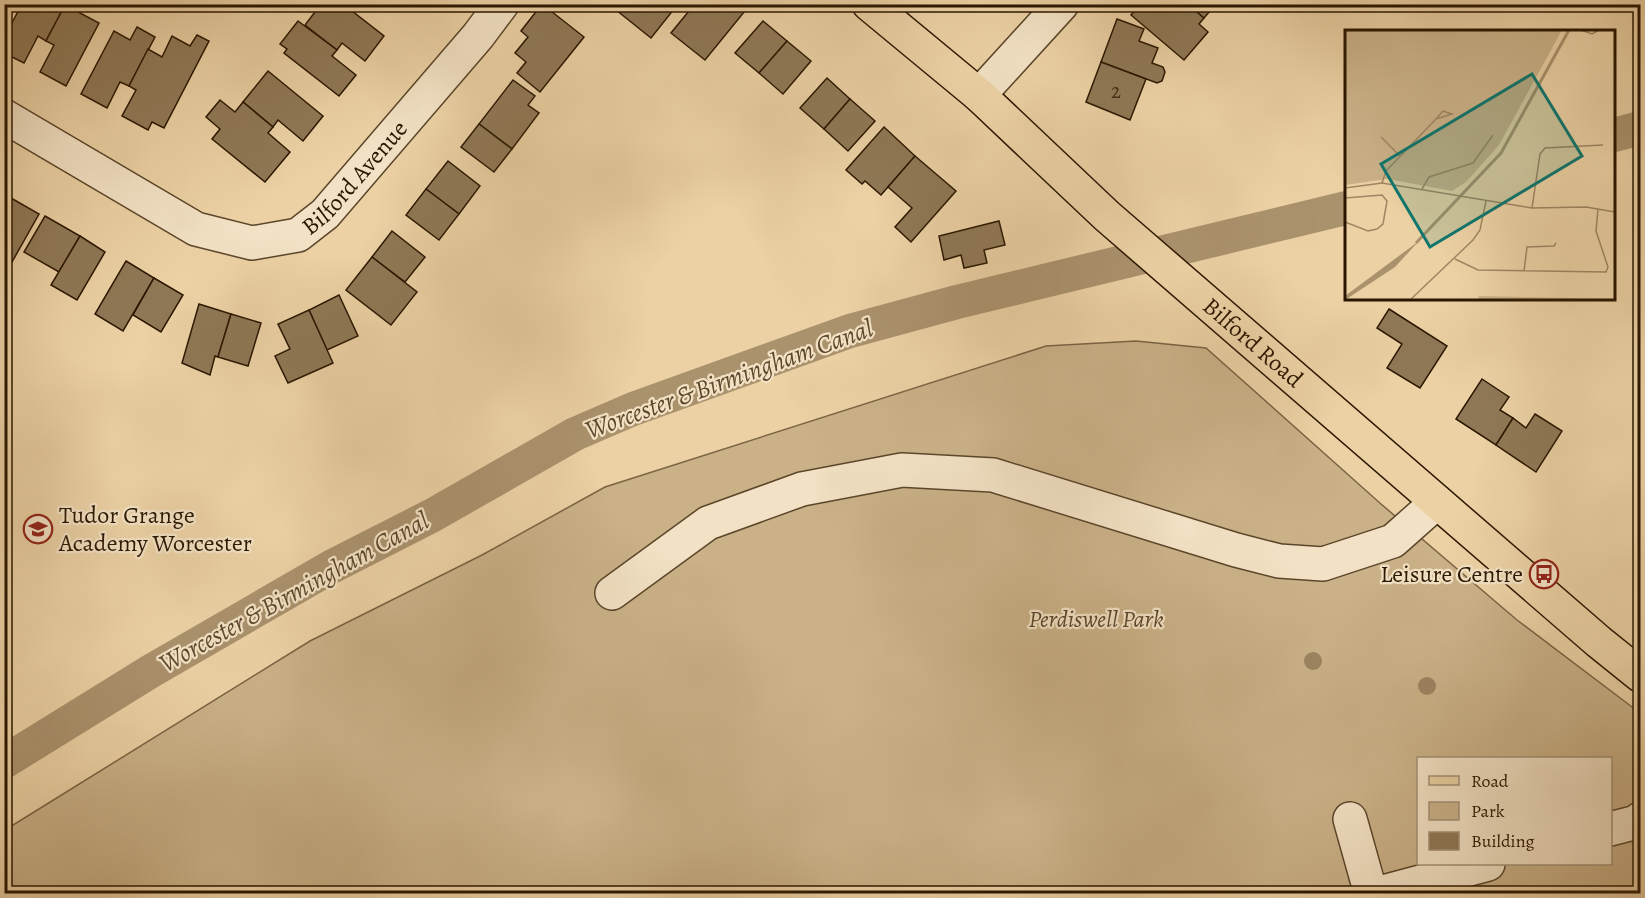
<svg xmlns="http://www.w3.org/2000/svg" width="1645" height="898" font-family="Alegreya,serif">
	<rect width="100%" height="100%" fill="#ebd1a4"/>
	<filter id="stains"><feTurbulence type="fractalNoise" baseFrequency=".00333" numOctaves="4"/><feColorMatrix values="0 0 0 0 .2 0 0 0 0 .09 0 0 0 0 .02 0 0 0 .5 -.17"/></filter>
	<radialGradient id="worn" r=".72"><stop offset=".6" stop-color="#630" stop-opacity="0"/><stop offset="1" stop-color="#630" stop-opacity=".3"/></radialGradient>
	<!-- green -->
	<path fill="#cab188" stroke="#7a6444" stroke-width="1.5" fill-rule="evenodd" d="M1136,341L1206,348L1381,504L1517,620L1640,713V893L5,894V830L310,641L482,555L605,487L1046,346ZM1418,758H1610V864H1418Z"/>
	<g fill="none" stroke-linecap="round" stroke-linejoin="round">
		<!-- canal -->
		<g stroke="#aa926d" stroke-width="34">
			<path d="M1614,135L1640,128"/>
			<path d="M4,762L151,671L331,567L433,515L575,434L633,409L850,331L957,302L1346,208"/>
		</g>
	</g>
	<!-- building -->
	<g fill="#8f7856" stroke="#2b1701" stroke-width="1.5">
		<path d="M22,4L65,5L46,41L38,36L24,63L4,53V38Z"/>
		<path d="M321,4H343L384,36L365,61L342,43L337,50L305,25Z"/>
		<path d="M542,4L584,37L540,92L517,73L526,62L515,53L528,37L521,31Z"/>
		<path d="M621,4H678L651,38L616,10Z"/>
		<path d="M704,4L749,6L705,60L671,33L693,6L699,11Z"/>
		<path d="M1140,4H1188L1204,18L1199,24L1208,32L1184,60L1131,15Z"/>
		<path d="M1188,4H1216L1204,18Z"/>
		<path d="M65,5L99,23L66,86L40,72L54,45L46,41Z"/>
		<path d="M1117,19L1144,29L1139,41L1158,48L1152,63L1163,67L1165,72L1162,81L1157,83L1101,62Z"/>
		<path d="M298,21L337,50L332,56L356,75L339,96L284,53L287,49L280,44Z"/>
		<path d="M763,21L787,41L759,73L735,53Z"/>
		<path d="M137,27L155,37L129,86L120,82L107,108L81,94L114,31L130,40Z"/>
		<path d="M197,35L209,41L164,128L152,122L148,130L122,116L136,90L129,86L148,49L162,57L172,36L190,46Z"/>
		<path d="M787,41L811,61L783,94L759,73Z"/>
		<path d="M1101,62L1146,79L1130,120L1086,102Z"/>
		<path d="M268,71L323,116L303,141L278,120L273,127L243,102Z"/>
		<path d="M827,78L850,99L824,129L800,108Z"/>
		<path d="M513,80L535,96L528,105L539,113L512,149L479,124Z"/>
		<path d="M850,99L875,121L848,151L824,129Z"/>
		<path d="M220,100L235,112L243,102L273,127L268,133L290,152L265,182L212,139L220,129L206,117Z"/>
		<path d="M479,124L512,149L494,172L461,147Z"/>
		<path d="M884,127L915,156L881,195L865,181L862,184L846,170Z"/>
		<path d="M915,156L956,191L911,242L895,227L912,208L888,187Z"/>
		<path d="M448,161L480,186L459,214L426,189Z"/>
		<path d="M426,189L459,214L439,240L406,215Z"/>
		<path d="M4,194L39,214L12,262L4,258Z"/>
		<path d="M45,216L80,236L59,272L24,252Z"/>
		<path d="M999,221L1005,245L984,250L987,263L964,268L961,255L944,260L939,236Z"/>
		<path d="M392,231L425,257L405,282L372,257Z"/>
		<path d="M80,236L105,252L77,300L51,285Z"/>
		<path d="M372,257L417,292L391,325L346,290Z"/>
		<path d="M126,261L154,278L123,331L95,314Z"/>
		<path d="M154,278L183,295L161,332L133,315Z"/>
		<path d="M339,295L358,336L327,350L309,310Z"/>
		<path d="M199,304L231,314L218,357L215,356L210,375L182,363Z"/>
		<path d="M1389,309L1447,346L1420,388L1387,368L1402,344L1377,328Z"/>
		<path d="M309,310L333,363L288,383L275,356L290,349L278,324Z"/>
		<path d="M231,314L261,323L248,366L218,357Z"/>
		<path d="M1482,379L1509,397L1500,410L1513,418L1496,445L1456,419Z"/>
		<path d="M1535,414L1562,431L1536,472L1496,445L1513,418L1526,428Z"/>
	</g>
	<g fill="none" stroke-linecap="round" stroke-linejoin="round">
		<!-- minor casing -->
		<g stroke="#5b462a" stroke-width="36">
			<g id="minor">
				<path d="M979,95L1062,4"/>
				<path id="s1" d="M4,116L196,229L252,243L298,235L325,214L478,36L502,4"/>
				<path d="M612,593L708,523L802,489L902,470L993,475L1236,550L1279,561L1323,564L1393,541L1437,502"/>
				<path d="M1350,819L1371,894"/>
				<path d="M1610,829L1637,822L1640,819"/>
				<path d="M1376,894L1488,864"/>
			</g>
		</g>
		<!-- major casing -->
		<g stroke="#2b1701" stroke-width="36">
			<g id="major">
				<path id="s2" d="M869,4L979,95L1107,216L1599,642L1640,675"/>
			</g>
		</g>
		<!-- minor -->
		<use href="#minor" stroke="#f2e1c4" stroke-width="33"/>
		<!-- major -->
		<use href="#major" stroke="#ebd1a4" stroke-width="33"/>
	</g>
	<!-- trees -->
	<g fill="#9c8461">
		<circle cx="1313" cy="661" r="9"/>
		<circle cx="1427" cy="686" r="9"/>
	</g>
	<!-- icons -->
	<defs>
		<g id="school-ring" transform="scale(1.5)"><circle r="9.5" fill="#f2e1c4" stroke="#8f2418" stroke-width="1.5"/><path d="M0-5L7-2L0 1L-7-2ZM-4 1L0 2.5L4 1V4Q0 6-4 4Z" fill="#8f2418"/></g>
		<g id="bus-ring" transform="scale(1.5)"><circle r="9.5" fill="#f2e1c4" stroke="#8f2418" stroke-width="1.5"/><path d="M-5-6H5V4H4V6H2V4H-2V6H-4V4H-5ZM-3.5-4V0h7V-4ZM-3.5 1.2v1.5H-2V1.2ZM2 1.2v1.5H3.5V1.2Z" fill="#8f2418"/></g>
	</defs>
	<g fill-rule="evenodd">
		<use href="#school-ring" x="38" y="529"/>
		<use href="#bus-ring" x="1544" y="574"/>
	</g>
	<g text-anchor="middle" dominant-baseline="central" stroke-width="4.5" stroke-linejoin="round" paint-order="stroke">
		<!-- number labels -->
		<g font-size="21" fill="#442f16">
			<text x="1116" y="91">2</text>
		</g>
		<!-- street labels -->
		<g font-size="24" fill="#2b1701" stroke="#f2e1c4">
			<text stroke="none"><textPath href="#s1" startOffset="408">Bilford Avenue</textPath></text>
			<text stroke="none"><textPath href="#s2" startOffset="512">Bilford Road</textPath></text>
		</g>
		<!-- poi labels -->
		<g font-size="24" fill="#2b1701" stroke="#f2e1c4" text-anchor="start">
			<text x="59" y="515">Tudor Grange<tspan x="59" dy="28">Academy Worcester</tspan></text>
			<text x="1523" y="574" text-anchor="end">Leisure Centre</text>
		</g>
		<!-- park labels -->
		<g font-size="24" font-style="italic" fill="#5b452a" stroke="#f2e1c4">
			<text x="1096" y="619">Perdiswell Park</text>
		</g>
		<!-- water labels -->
		<g font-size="26" font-style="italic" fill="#5e482c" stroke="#f2e1c4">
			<text transform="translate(729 379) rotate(-20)">Worcester &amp; Birmingham Canal</text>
			<text transform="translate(294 592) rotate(-29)">Worcester &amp; Birmingham Canal</text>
		</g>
	</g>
	<!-- overview -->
	<g transform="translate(1345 30)">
		<rect width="270" height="270" fill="#ebd1a4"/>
		<path d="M0,0H217L154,115L121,152L107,161L42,149L0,155ZM134,266L270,269V270H133Z" fill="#cab188"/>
		<path d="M74,211L50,237L0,270V266Z" fill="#aa926d"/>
		<path fill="none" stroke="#aa926d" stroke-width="3" d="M71,213L156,123L224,0"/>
		<path fill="none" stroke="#9e8763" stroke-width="1.5" d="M236,0L247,4L254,0M98,81L107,84L91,89ZM36,107L55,126M37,153L41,141L91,89M0,158L37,153L187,178L241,177L270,182M77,159L84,147L128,133L148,105M0,168L37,165L42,171L38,194L32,199L23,201L0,192M187,178L195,124L200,118L258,115M110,229L133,240L261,242L263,237L251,201L253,179M179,241L182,217L209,216L211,213M65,270L128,210L135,200L141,171"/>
		<path fill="#0f766e" fill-opacity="0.15" stroke="#0f766e" stroke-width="3" d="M187,44L237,126L85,217L36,134Z"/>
		<rect width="270" height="270" fill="none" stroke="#2b1701" stroke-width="3"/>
	</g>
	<!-- margin -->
	<rect width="1645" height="898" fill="none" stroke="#ebd1a4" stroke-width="24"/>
	<rect x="6" y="6" width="1633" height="886" fill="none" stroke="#2b1701" stroke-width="3"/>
	<rect x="12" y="12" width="1621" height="874" fill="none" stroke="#2b1701" stroke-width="1.5"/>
	<!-- legend -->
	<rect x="1417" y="757" width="195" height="108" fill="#f2e1c4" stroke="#a29076" stroke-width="1.5"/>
	<rect x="1429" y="776" width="30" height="9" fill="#ebd1a4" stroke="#a29076" stroke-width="1.5"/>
	<text x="1471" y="787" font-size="18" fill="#2b1701">Road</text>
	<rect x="1429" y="802" width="30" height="18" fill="#cab188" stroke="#a29076" stroke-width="1.5"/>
	<text x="1471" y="817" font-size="18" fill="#2b1701">Park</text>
	<rect x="1429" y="832" width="30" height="18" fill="#8f7856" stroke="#a29076" stroke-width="1.5"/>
	<text x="1471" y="847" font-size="18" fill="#2b1701">Building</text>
	<rect width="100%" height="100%" filter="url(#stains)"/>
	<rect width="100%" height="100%" fill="url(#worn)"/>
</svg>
